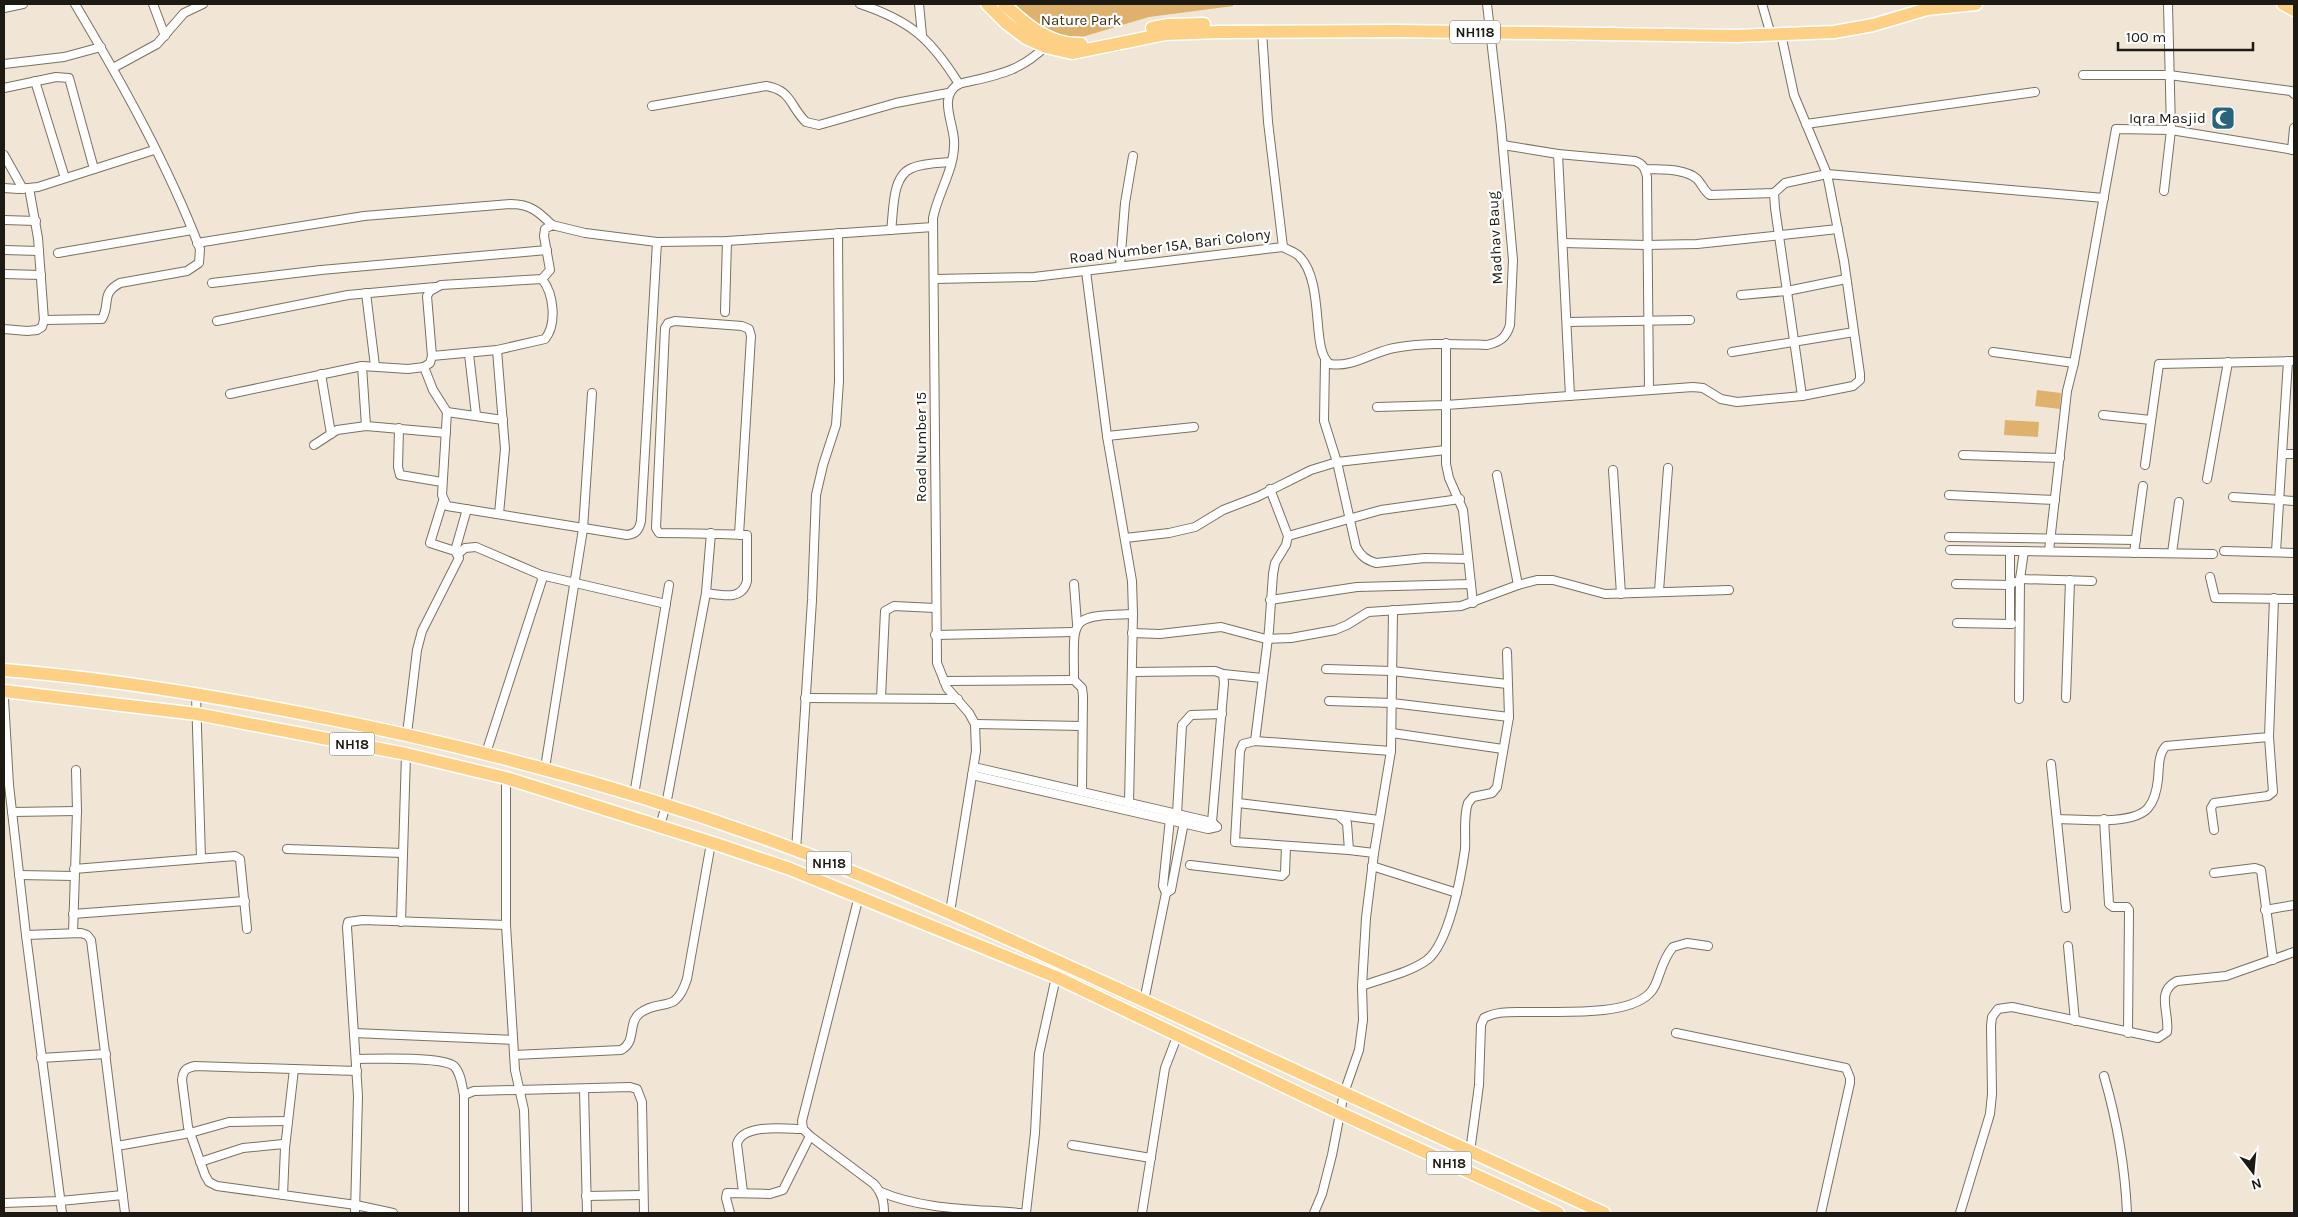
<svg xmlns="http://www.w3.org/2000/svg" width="2298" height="1217" font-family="Karla,sans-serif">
	<rect width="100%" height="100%" fill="#f1e6d5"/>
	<!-- green -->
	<g fill="#deb26d">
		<path d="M1009,4H1233V6L1149,17L1082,37L1052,35Z"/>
		<path d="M2037,390L2061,393L2060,409L2035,406Z"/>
		<path d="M2005,420L2039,422L2038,437L2004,435Z"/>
	</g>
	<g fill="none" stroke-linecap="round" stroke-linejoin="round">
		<!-- minor casing -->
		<g stroke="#7b7162" stroke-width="10">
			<g id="minor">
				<path d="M153,4L165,36"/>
				<path d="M860,4C911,21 931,39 959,84"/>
				<path d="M919,4L922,35"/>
				<path d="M1762,4L1771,35"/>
				<path d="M2168,4L2171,130L2294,150"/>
				<path d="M4,8L23,4"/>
				<path d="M1781,34L1794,95L1827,174L1785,183L1774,193L1775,208L1802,396"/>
				<path d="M4,64L64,57L101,47"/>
				<path d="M113,68L157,44L184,13L203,4"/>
				<path d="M2083,75H2169L2291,91L2294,94"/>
				<path d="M35,81L65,178"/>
				<path d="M4,88L56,77L69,78L94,169"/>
				<path d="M652,106L766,86C792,90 790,107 806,122L819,125L896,103L948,93"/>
				<path d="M1806,124L2035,92"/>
				<path d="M1503,145L1558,154L1635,161C1643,164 1645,168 1647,177L1649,390"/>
				<path d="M2292,150L2294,128"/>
				<path d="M1558,154L1570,396"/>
				<path d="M4,155L23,189"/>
				<path d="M1645,169C1661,170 1685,168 1697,179C1702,184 1704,191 1710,195L1774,193"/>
				<path d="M4,188L18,189L38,187L154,150"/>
				<path d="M4,220L36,221"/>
				<path d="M891,230C894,212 891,176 912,168C923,163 939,163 951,162"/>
				<path d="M197,243L364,216L511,204C530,204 539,212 552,225"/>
				<path d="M1563,243L1646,245L1697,244L1838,229"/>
				<path d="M1283,247C1288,250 1295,252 1299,256C1326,283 1310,351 1330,364C1352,368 1372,352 1394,348C1425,342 1455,344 1487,345C1500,342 1506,338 1510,325L1513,260L1501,126L1487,4"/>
				<path d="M4,250L39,251"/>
				<path d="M58,253L192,230"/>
				<path d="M1120,266L1125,203L1133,156"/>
				<path d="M1086,271L1107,436L1132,581L1133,614L1129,803"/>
				<path d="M4,274L41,275"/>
				<path d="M935,279L1034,277L1283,247L1268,122L1262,31"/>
				<path d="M212,283L321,270L547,250"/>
				<path d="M366,293L375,366"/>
				<path d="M1741,295L1787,291L1846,279"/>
				<path d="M725,312L727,241"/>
				<path d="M44,320L102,319C111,303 100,294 120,283L187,271L199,263L200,249C167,163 122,83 75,4"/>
				<path d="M217,321L348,295L435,287"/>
				<path d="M1567,322L1690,320"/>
				<path d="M4,329L27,331L37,330L42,327L44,320L38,238L29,188"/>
				<path d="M1446,343V464L1449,478L1463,510L1473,603"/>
				<path d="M497,350L505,449L499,514"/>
				<path d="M1732,352L1854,332"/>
				<path d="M1993,352L2074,363"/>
				<path d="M469,354L476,415"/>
				<path d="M432,356L497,350L545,339C557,324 554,294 542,279"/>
				<path d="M1325,361L1324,421L1337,462L1356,547C1361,556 1366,560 1376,563L1425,558L1468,559"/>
				<path d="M362,366L366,426"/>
				<path d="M424,367L433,390L447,412L442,495L447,506L627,535C636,534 639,530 641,521L657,242"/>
				<path d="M321,374L331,434"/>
				<path d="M230,394L362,366L408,369L424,367L430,363L432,356L427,296L430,291L441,285L542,279L550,270L544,236L545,229L552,225L585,233L657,242L727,241L933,227"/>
				<path d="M1377,407L1446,405L1693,387L1703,388L1721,399L1737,402L1802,396L1853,386L1860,380V374L1844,261L1827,174L2104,198"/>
				<path d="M447,412L503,420"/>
				<path d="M2103,415L2151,420"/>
				<path d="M399,428L398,467L400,475L442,482"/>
				<path d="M1107,436L1194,427"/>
				<path d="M314,445L337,430L366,426L446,433"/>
				<path d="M2282,454L2288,361"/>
				<path d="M1963,455L2060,458"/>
				<path d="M2145,465L2159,364L2294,361"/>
				<path d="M1613,470L1621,594"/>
				<path d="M1497,475L1518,585"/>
				<path d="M2207,479L2228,362"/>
				<path d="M1949,495L2055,500"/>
				<path d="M2233,497L2294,501"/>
				<path d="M711,533L706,593C722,595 742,601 747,581V535C718,534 689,533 659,533L656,528L665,328L668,323L675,321L742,326L749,329L751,336L739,535"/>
				<path d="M1288,536L1381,510L1460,499"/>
				<path d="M1949,537L2136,540"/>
				<path d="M1125,538L1169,533L1195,527L1223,510L1257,497L1311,470L1337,462L1446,450"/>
				<path d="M1950,550L2213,554"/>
				<path d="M455,551L467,509"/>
				<path d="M2024,551L2020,579L2092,581"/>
				<path d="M2049,551L2067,391L2074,363L2116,129L2171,130L2164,191"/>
				<path d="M2224,551L2294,553"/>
				<path d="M2276,552L2282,454H2294"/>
				<path d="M2134,553L2143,486"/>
				<path d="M2172,553L2179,502"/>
				<path d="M458,554L465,548L476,547L541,575L542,580L486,753"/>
				<path d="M541,575L666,604"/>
				<path d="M2210,577L2215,598L2294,599"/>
				<path d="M1074,584L1077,624"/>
				<path d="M1956,584L2010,585L2014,582"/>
				<path d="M1659,591L1668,468"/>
				<path d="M1270,600L1357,587L1471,584"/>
				<path d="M1957,623L2012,624"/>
				<path d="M2010,624V551"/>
				<path d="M1132,633L1160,634L1221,627L1266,639L1291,638L1335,630L1347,625L1368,612L1461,606L1518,585L1537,580H1553L1605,594L1729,590"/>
				<path d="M935,635L1074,632"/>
				<path d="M1326,669L1392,671L1507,684"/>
				<path d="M1132,672L1215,671L1223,674L1224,683L1212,822"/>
				<path d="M1223,674L1262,678"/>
				<path d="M944,681L1074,680"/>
				<path d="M196,695L201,858"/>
				<path d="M805,698L958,699"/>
				<path d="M881,698L885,611L894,606L935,608"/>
				<path d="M2066,698L2070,580"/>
				<path d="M4,699L9,785L26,935L62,1213"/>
				<path d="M2019,699L2020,579"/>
				<path d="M1329,701L1392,703L1509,717"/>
				<path d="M975,724L1082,726"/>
				<path d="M1392,733L1503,749"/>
				<path d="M407,734L417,650L422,631L459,558L455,551L430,543L443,501"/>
				<path d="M1255,741L1269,630L1273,574L1275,563L1286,545L1288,536L1270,489"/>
				<path d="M2051,764L2066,908"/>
				<path d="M974,767L1212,822L1217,827"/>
				<path d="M545,768L583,529L592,393"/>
				<path d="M972,775L1208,829L1217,827"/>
				<path d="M506,778V925L515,1070L524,1110L527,1213"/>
				<path d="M1082,792L1083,696L1082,688L1074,680C1074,617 1067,616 1133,614"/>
				<path d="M634,795L669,585"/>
				<path d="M1238,803L1338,815L1347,823L1349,850"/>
				<path d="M12,812L77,811"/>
				<path d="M1177,814L1182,725L1191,715L1222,714"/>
				<path d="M1340,815L1379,820"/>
				<path d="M1170,819L1163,886L1166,893L1171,890L1184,822"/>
				<path d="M2057,819C2078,819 2133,826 2148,808C2154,801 2157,789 2158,779C2159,769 2158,754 2166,746L2269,737L2274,598"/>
				<path d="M2104,819L2109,904L2113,907H2127L2129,910L2128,1033"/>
				<path d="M660,826L666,805L706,593"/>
				<path d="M2214,830L2211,808L2214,803L2268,796L2273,792L2269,737"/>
				<path d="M287,849L403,853"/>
				<path d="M796,851L812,600L816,495L823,465L836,425L839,381L838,233"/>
				<path d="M1374,853L1349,850L1235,842L1240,751L1243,744L1255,741L1391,751"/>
				<path d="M1190,865L1282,876L1285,873L1286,846"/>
				<path d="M1372,866L1457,893"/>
				<path d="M74,869L235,856L240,859L247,929"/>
				<path d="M2214,873L2255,868L2261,870L2273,960"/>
				<path d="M19,875L74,876"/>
				<path d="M859,896L802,1121L803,1129L810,1136L874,1184C882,1193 884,1201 884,1213"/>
				<path d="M2265,910L2294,905"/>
				<path d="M950,912L976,751L975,724L969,713L947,688L937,663L933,218C938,192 956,167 954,140C953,122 938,95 959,84C996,75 1019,73 1047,45"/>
				<path d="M73,914L245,901"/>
				<path d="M401,922L406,754"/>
				<path d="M73,933L77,811L76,770"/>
				<path d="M26,935L81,933L87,935L91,940L125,1213"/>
				<path d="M2068,946L2075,1021"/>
				<path d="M1362,986C1383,978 1409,973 1427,960C1449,943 1461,877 1465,849C1466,834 1463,817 1468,803L1473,797L1492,793L1497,787L1509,717L1507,652"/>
				<path d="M1144,1001L1166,893"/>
				<path d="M354,1033L513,1040"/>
				<path d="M1676,1033L1846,1068L1850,1078V1083L1821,1213"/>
				<path d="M514,1055L621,1050C637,1042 627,1023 640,1013C662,997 675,1016 687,979L711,843"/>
				<path d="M41,1058L106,1054"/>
				<path d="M356,1059C375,1059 441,1056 454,1066C461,1073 462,1086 464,1095"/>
				<path d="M357,1071L195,1066C186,1068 183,1070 182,1080L188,1127L205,1175L209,1182L217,1186L356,1205L393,1213"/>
				<path d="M2104,1076C2117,1121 2125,1166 2127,1213"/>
				<path d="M584,1089L587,1213"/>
				<path d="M1072,1145L1151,1158"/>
				<path d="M117,1146L190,1133L229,1122L288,1121"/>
				<path d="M285,1148L294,1069"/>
				<path d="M1470,1152L1479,1085L1481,1025L1484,1018C1497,1011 1511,1012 1525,1012C1557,1011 1625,1017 1649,994C1660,984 1659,963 1673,947L1687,943L1708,946"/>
				<path d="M200,1162L243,1148L283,1144L285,1148L283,1195"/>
				<path d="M743,1192L737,1144C742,1123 786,1129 803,1129"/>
				<path d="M881,1192C923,1210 975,1209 1020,1213"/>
				<path d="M586,1196L643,1195"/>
				<path d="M4,1203L60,1201L123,1195"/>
				<path d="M355,1213L358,1096L347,927L348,922L363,920L506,925"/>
				<path d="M464,1213V1095L474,1091L630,1087L637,1089L642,1102L644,1213"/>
				<path d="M730,1213L726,1198L727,1193L770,1194L783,1190L810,1136"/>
				<path d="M1026,1213L1035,1133L1039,1054L1056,977"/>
				<path d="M1142,1213L1165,1068L1178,1034"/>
				<path d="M1314,1213L1322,1194L1332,1155L1344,1093L1359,1050L1363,1020L1362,986L1366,918L1374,853L1391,751L1393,610"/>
				<path d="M1960,1213L1990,1114L1992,1094L1991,1026L1992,1017L1998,1009L2012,1007L2158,1038L2167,1032C2170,1013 2155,992 2177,981L2226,976L2294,952"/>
			</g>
		</g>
		<!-- trunk casing -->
		<g stroke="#fff" stroke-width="15">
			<g id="trunk">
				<path d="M987,4L1006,23L1026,38L1046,47L1072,53L1165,34L1219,32L1397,31L1736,36L1834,32L1873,25L1927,9L1976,4"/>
				<path d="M1004,4C1025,24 1050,46 1081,44"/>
				<path d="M2283,4L2294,10"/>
				<path d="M1152,28L1168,25L1204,24"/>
				<path d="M4,670C103,678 202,694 300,713C479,747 655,795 825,861C939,906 1050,958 1162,1009C1309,1077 1456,1146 1604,1213"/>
				<path d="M4,691L197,714L406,754L506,778L719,845L790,869L1056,977L1340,1113L1558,1213"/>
			</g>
		</g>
		<!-- minor -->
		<use href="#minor" stroke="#fff" stroke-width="8"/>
		<!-- trunk -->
		<use href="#trunk" stroke="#fed086" stroke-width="12"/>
	</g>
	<!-- icons -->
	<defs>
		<g id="mosque-square" transform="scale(1.25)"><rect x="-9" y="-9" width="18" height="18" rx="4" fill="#28647c" stroke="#fff"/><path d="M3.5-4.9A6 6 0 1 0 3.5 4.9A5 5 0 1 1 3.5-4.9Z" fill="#fff"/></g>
	</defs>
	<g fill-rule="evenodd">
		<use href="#mosque-square" x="2223" y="118"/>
	</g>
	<g text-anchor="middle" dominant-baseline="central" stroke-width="4.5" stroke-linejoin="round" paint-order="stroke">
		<!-- shield labels -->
		<g fill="#fff" stroke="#615e5a" stroke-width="1">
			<rect x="1450" y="20.5" width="50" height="23" rx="4"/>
			<rect x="329.5" y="732.5" width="45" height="23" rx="4"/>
			<rect x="806.5" y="851.5" width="45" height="23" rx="4"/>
			<rect x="1426.5" y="1151.5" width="45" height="23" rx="4"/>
		</g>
		<g font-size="14" font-weight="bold" fill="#1d1913">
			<text x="1475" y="32">NH118</text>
			<text x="352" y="744">NH18</text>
			<text x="829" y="863">NH18</text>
			<text x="1449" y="1163">NH18</text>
		</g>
		<!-- park labels -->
		<g font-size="15" fill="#422d07" stroke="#fff">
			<text x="1081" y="20">Nature Park</text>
		</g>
		<!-- poi labels -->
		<g font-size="15" fill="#1d1913" stroke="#fff" text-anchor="end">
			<text x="2206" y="118">Iqra Masjid</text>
		</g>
		<!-- street labels -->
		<g font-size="15" fill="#1d1913" stroke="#fff">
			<text transform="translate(1495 238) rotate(-93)">Madhav Baug</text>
			<text transform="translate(1170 246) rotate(-7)">Road Number 15A, Bari Colony</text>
			<text transform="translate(921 447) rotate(-90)">Road Number 15</text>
		</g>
	</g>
	<!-- border -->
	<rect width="2298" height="1217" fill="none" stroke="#1d1913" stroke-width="10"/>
	<!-- north arrow -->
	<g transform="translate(2253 1172) rotate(164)" stroke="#ffffff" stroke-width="4" paint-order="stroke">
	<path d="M0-4L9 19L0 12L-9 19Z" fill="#1d1913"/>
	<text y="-8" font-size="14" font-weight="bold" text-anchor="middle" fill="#1d1913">N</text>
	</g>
	<!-- scale -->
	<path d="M2118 42v8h135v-8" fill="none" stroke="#1d1913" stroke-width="2.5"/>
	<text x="2126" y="42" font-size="15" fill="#1d1913" stroke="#ffffff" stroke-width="4" paint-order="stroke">100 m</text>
</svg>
